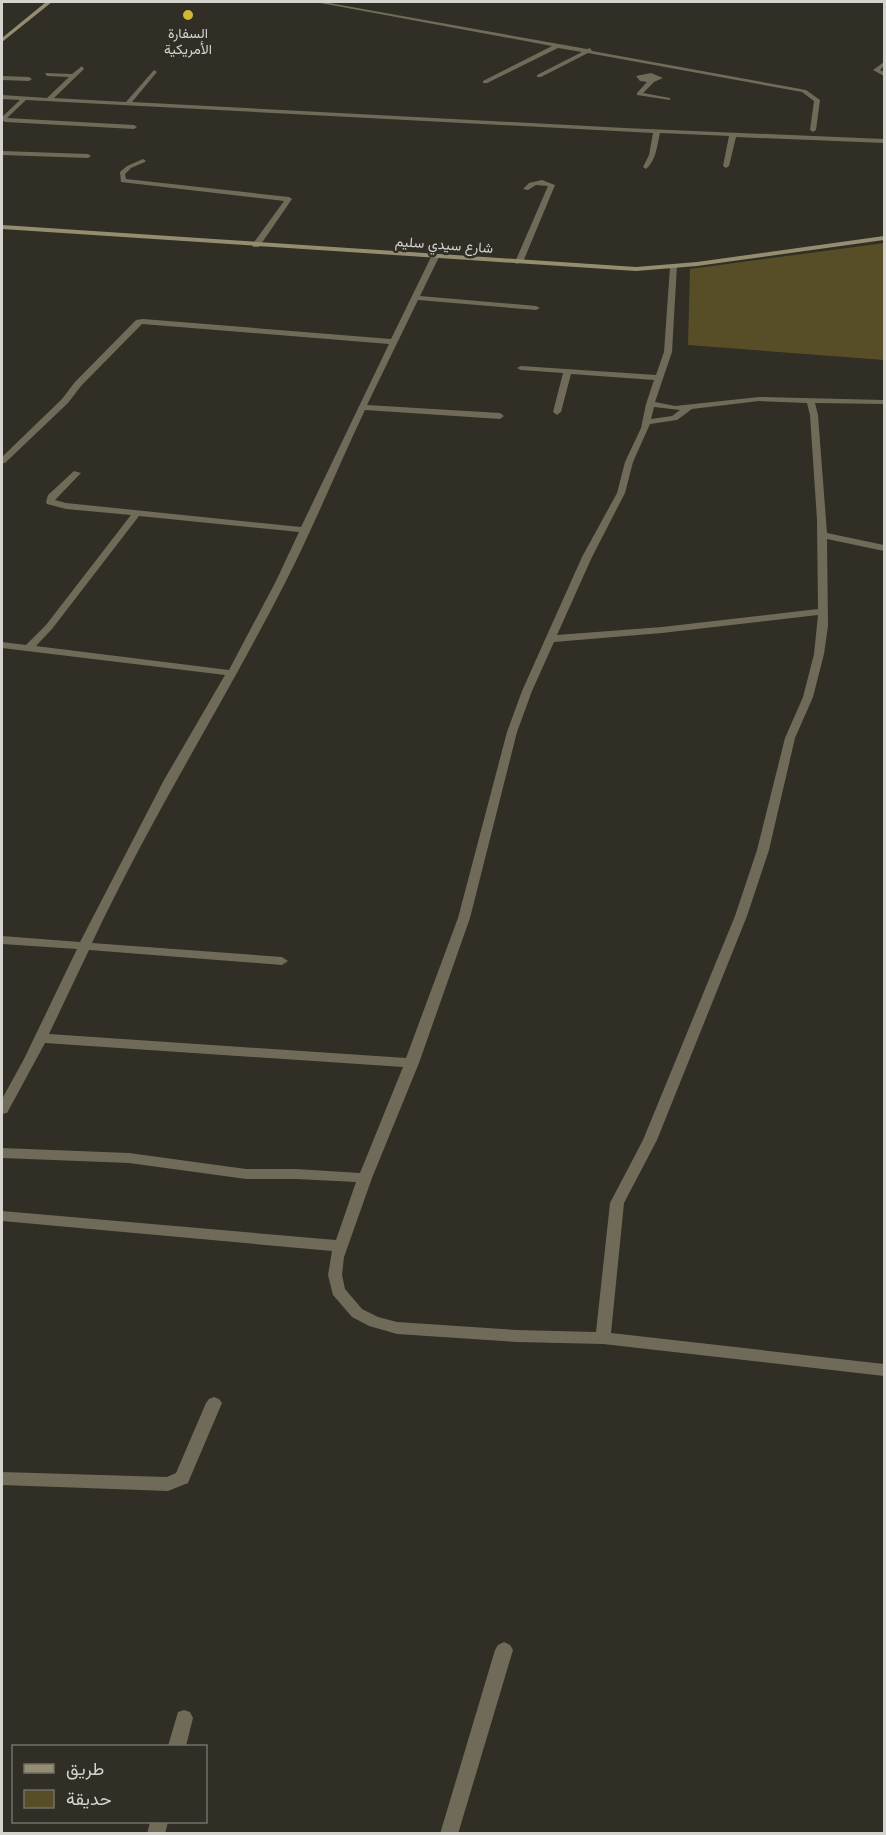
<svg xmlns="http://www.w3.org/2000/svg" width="886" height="1835" font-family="'Varela Round',Vazirmatn,sans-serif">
	<rect width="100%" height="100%" fill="#302e25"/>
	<!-- green -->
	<path fill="#574e27" d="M884,243V360L688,345L690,269Z"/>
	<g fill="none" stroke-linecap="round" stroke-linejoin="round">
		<!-- street -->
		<g fill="#6f6b58" fill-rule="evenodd">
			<path d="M315,2H324L587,49L590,48L592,51L806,90L820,100L816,130L813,132L810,130L814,101L802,92L588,53L541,77H537V75L582,52L558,48L487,83H483V81L552,46Z"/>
			<path d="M884,62V66L880,70L884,72V76L873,70Z"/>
			<path d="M82,66L84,69L54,98L126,102L154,70L157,72L132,102L625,128L884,139V143L736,137L729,166L726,168L723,166L729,136L660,133C657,146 656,161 646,169L643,167L649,155L653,133L26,100L7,118L134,125L137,127L134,129L5,122L2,120V117L20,100L2,99V95L47,98L69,77L47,76L45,73L72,74Z"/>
			<path d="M651,73L663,78L654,82L643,93L670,98V100L637,95V93L647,82L640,81L636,76Z"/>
			<path d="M2,76L29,77L32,79L29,81L2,80Z"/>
			<path d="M2,151L88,154L91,156L88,158L2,155Z"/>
			<path d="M143,159L146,161L145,162L131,168L125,174L126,179L289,197L292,199L259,247H253L252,245L284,201L121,182L120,172L127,166Z"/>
			<path d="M542,180L555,185L523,262L516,264L515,262L548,186L536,185L528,190L523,189L529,183Z"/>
			<path d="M432,255L439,257L420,296L536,306L540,308L536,310L418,300L367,405L500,413L504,416L500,419L365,410C338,467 314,526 285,583C223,704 150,819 92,943L282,957L288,961L282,965L89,950L49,1034L406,1058L458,918L507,732L522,691L582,557L617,493L625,462L641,428L646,404L654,380L571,374L561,412L557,415L553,412L563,373L521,370L517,368L521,366L656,375L664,352L670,267L677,265L672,352L655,402L675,406L759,397L884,400V404L815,403L818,415L827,533L884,545V551L827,539L828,626L824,654L813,697L795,738L769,850L747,916L657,1140L624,1203L611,1333L884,1364V1376L603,1344L517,1342L397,1334L369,1326L352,1317L333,1295L328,1275L332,1251L2,1221V1211L336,1240L356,1182L296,1179H246L129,1163L2,1158V1148L129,1153L246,1169H296L360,1173L403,1067L45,1043L7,1113L2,1114V1099L24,1059L77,949L2,944V936L80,942L164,780L225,675L2,648V642L26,645L46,625L131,515L66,509L47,504L46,502L48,495L74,471L81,473L55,500L66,503L301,527L389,344L142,324L81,386L68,403L5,463H2V457L62,399L75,382L136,320L143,319L391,339ZM759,401L807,403L810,415L817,520L818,609L662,627L557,635L592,557L625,493L633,462L650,424L677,420L692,409ZM654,407L680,410L672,416L651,419ZM139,516L299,532L276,581L229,670L36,646L52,629ZM818,615L814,654L803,697L785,738L757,850L735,916L643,1140L610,1203L596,1332L517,1330L397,1322L378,1317L362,1309L345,1289L342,1275L344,1257L372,1178L419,1063L470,918L517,732L532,691L554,642L662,633Z"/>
			<path d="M214,1397L219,1399L222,1403L190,1478L188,1483L168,1491L2,1485V1472L167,1477L176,1473L206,1403L209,1399Z"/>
			<path d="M504,1642L510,1645L513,1650L458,1834H440L495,1650L498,1645Z"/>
			<path d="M184,1710L190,1712L193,1718L186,1746H168L178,1712Z"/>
			<path d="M150,1822H168L165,1834H147Z"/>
		</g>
		<!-- secondary -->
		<g fill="#948d6f" fill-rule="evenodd">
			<path d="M46,2H52L2,42V38Z"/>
			<path d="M2,225L636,267L697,262L884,236V240L697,266L636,271L2,229Z"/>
		</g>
	</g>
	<!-- markers -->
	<circle fill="#d2b735" stroke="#302e25" stroke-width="2" cx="188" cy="15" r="6"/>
	<g text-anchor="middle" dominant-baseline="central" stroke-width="5" stroke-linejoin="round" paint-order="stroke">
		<!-- far-poi labels -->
		<g font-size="14" fill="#d5d3cd" stroke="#302e25">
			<text x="188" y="33">السفارة<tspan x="188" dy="16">الأمريكية</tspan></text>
		</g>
		<!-- far-street labels -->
		<g font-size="14" fill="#d5d3cd" stroke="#302e25">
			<text transform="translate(444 245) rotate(4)">شارع سيدي سليم</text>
		</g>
	</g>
	<!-- border -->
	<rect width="886" height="1835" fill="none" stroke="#d5d3cd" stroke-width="6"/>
	<!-- legend -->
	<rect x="12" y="1745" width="195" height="78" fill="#302e25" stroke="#727068" stroke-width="1.5"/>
	<rect x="24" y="1764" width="30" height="9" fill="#948d6f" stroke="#727068" stroke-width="1.5"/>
	<text x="66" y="1775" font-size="18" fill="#d5d3cd">طريق</text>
	<rect x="24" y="1790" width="30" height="18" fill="#574e27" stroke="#727068" stroke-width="1.5"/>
	<text x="66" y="1805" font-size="18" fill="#d5d3cd">حديقة</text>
</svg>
